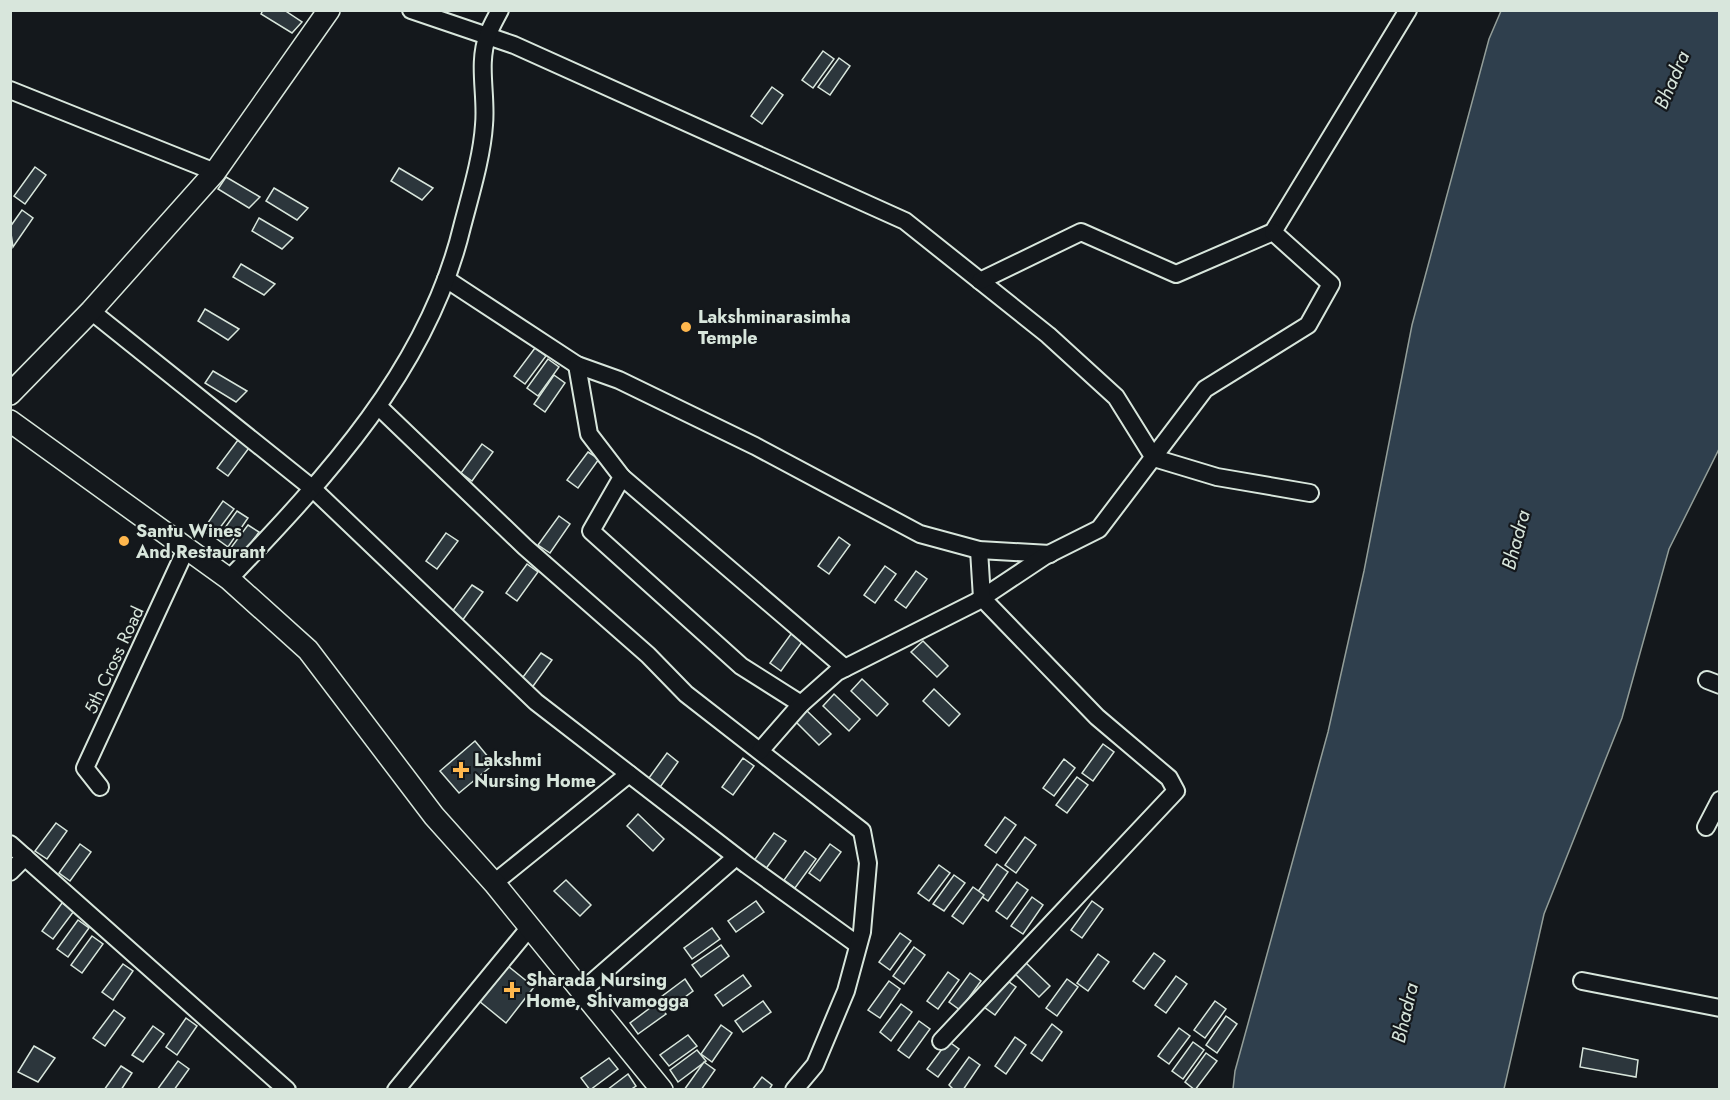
<svg xmlns="http://www.w3.org/2000/svg" width="1730" height="1100" font-family="Jost,sans-serif">
	<rect width="100%" height="100%" fill="#14181c"/>
	<!-- water -->
	<path fill="#2f3f4d" stroke="#939e99" stroke-width="1.5" d="M1501,11H1719V449L1669,549L1622,718L1544,914L1504,1089H1233L1235,1071L1328,732L1364,571L1412,325L1489,39Z"/>
	<!-- building -->
	<g fill="#2c363c" stroke="#d8e6dc" stroke-width="1.5">
		<path d="M263,10H284L302,22L292,33L261,14Z"/>
		<path d="M823,51L834,59L813,88L802,80Z"/>
		<path d="M839,58L850,66L830,95L818,87Z"/>
		<path d="M772,87L783,95L762,124L751,116Z"/>
		<path d="M35,167L46,175L25,204L14,196Z"/>
		<path d="M399,168L433,188L422,200L391,181Z"/>
		<path d="M226,177L260,197L249,208L218,189Z"/>
		<path d="M274,188L308,208L297,220L266,201Z"/>
		<path d="M22,210L33,218L13,247L10,227Z"/>
		<path d="M259,218L293,238L282,249L252,231Z"/>
		<path d="M241,264L275,284L264,295L233,277Z"/>
		<path d="M205,309L239,329L228,340L198,321Z"/>
		<path d="M535,348L546,356L525,384L514,376Z"/>
		<path d="M548,359L559,367L538,396L527,388Z"/>
		<path d="M213,371L247,391L236,402L205,383Z"/>
		<path d="M554,375L565,383L545,412L534,404Z"/>
		<path d="M238,440L249,448L228,476L217,468Z"/>
		<path d="M482,444L493,452L472,481L461,473Z"/>
		<path d="M588,452L599,459L578,488L567,480Z"/>
		<path d="M223,501L234,509L213,537L203,530Z"/>
		<path d="M237,511L248,518L228,547L217,539Z"/>
		<path d="M559,516L570,524L550,553L538,545Z"/>
		<path d="M248,525L259,532L238,561L227,553Z"/>
		<path d="M446,533L458,541L437,569L426,561Z"/>
		<path d="M839,537L850,545L829,574L818,566Z"/>
		<path d="M527,564L538,572L517,601L506,593Z"/>
		<path d="M885,566L896,574L875,603L864,595Z"/>
		<path d="M916,571L927,579L906,608L895,600Z"/>
		<path d="M472,585L483,592L462,621L451,613Z"/>
		<path d="M791,634L802,642L781,671L770,663Z"/>
		<path d="M923,641L948,666L937,677L911,652Z"/>
		<path d="M541,653L552,660L531,689L520,681Z"/>
		<path d="M862,679L888,704L877,716L851,691Z"/>
		<path d="M934,689L960,714L949,726L923,701Z"/>
		<path d="M834,694L860,719L849,731L823,706Z"/>
		<path d="M805,709L831,734L819,745L794,720Z"/>
		<path d="M475,741L494,764L459,793L440,771Z"/>
		<path d="M1103,744L1114,752L1093,781L1082,773Z"/>
		<path d="M667,753L678,762L658,790L646,782Z"/>
		<path d="M743,758L754,766L733,795L722,787Z"/>
		<path d="M1064,759L1075,768L1054,796L1043,788Z"/>
		<path d="M1077,777L1088,785L1067,813L1056,805Z"/>
		<path d="M638,814L664,839L653,851L627,826Z"/>
		<path d="M1005,817L1016,825L996,853L985,845Z"/>
		<path d="M56,823L67,831L47,859L35,851Z"/>
		<path d="M774,833L786,841L765,870L753,862Z"/>
		<path d="M1025,837L1036,845L1016,873L1005,865Z"/>
		<path d="M80,844L91,852L70,881L59,873Z"/>
		<path d="M830,844L841,852L820,881L809,873Z"/>
		<path d="M805,851L816,859L795,888L784,880Z"/>
		<path d="M997,864L1008,872L988,901L977,893Z"/>
		<path d="M939,865L950,873L929,901L918,893Z"/>
		<path d="M954,875L965,883L944,911L933,904Z"/>
		<path d="M566,880L591,905L580,916L554,891Z"/>
		<path d="M1017,882L1028,890L1007,919L996,911Z"/>
		<path d="M973,887L984,895L963,924L952,916Z"/>
		<path d="M1032,897L1043,905L1023,934L1011,926Z"/>
		<path d="M756,901L764,912L736,932L728,921Z"/>
		<path d="M1092,901L1103,909L1082,938L1071,930Z"/>
		<path d="M62,903L74,911L53,939L42,931Z"/>
		<path d="M78,920L89,928L68,957L57,949Z"/>
		<path d="M712,928L720,939L692,959L684,948Z"/>
		<path d="M900,933L911,941L890,970L879,962Z"/>
		<path d="M92,936L103,944L82,973L71,965Z"/>
		<path d="M721,945L729,956L701,977L692,965Z"/>
		<path d="M914,947L925,955L904,984L893,976Z"/>
		<path d="M1154,953L1165,961L1144,989L1133,981Z"/>
		<path d="M1098,954L1109,962L1088,991L1077,983Z"/>
		<path d="M1024,961L1050,986L1039,997L1013,972Z"/>
		<path d="M123,964L133,971L113,1000L102,992Z"/>
		<path d="M508,966L534,987L506,1023L479,1001Z"/>
		<path d="M948,972L959,980L938,1009L927,1001Z"/>
		<path d="M970,973L981,981L960,1010L949,1002Z"/>
		<path d="M743,975L751,986L723,1006L715,995Z"/>
		<path d="M1176,976L1187,984L1166,1013L1155,1005Z"/>
		<path d="M685,979L693,991L666,1011L657,1000Z"/>
		<path d="M1005,979L1016,987L995,1015L984,1007Z"/>
		<path d="M1067,979L1078,987L1057,1016L1046,1008Z"/>
		<path d="M889,981L900,989L880,1018L868,1010Z"/>
		<path d="M763,1001L771,1012L743,1032L735,1021Z"/>
		<path d="M1215,1001L1226,1009L1205,1038L1194,1030Z"/>
		<path d="M658,1002L666,1014L638,1034L630,1023Z"/>
		<path d="M901,1004L912,1012L891,1041L880,1032Z"/>
		<path d="M114,1010L125,1018L105,1046L93,1038Z"/>
		<path d="M1226,1016L1237,1024L1217,1053L1206,1045Z"/>
		<path d="M186,1018L197,1026L177,1055L166,1047Z"/>
		<path d="M919,1021L930,1029L909,1058L898,1050Z"/>
		<path d="M1052,1024L1062,1032L1042,1061L1031,1053Z"/>
		<path d="M721,1025L732,1033L712,1062L701,1054Z"/>
		<path d="M153,1026L164,1034L143,1062L132,1055Z"/>
		<path d="M1179,1028L1190,1036L1169,1064L1158,1056Z"/>
		<path d="M688,1035L697,1046L669,1066L660,1055Z"/>
		<path d="M1015,1037L1026,1045L1006,1074L995,1066Z"/>
		<path d="M948,1041L959,1049L938,1077L927,1069Z"/>
		<path d="M1193,1042L1204,1050L1183,1079L1172,1071Z"/>
		<path d="M34,1046L55,1058L38,1082L18,1072Z"/>
		<path d="M1583,1048L1638,1060L1636,1077L1580,1067Z"/>
		<path d="M697,1050L706,1061L678,1082L670,1070Z"/>
		<path d="M1206,1053L1217,1061L1195,1090L1185,1082Z"/>
		<path d="M969,1057L980,1065L963,1090H954L949,1085Z"/>
		<path d="M609,1058L618,1069L590,1090L581,1078Z"/>
		<path d="M178,1061L189,1069L174,1090H157Z"/>
		<path d="M704,1062L715,1070L701,1090H684Z"/>
		<path d="M121,1066L132,1073L121,1090H104Z"/>
		<path d="M628,1074L636,1086L630,1090H607Z"/>
		<path d="M762,1077L772,1085L769,1090H752Z"/>
	</g>
	<g fill="none" stroke-linecap="round" stroke-linejoin="round">
		<!-- minor casing -->
		<g stroke="#d8e6dc" stroke-width="20">
			<g id="minor">
				<path d="M411,10L514,45L905,221L1048,335L1116,397L1154,458L1217,477L1310,493"/>
				<path d="M10,90L215,172"/>
				<path d="M446,279L577,365L619,380L755,446L920,534L979,550L1050,554"/>
				<path d="M980,281L1081,232L1176,274L1273,232L1408,10"/>
				<path d="M91,311L312,488L536,702L747,865L858,945"/>
				<path d="M577,365L589,434L622,477L591,531L741,666L801,704"/>
				<path d="M379,407L525,547L648,655L686,694L862,831L868,863L862,932L846,991L815,1065L794,1090"/>
				<path d="M622,477L845,668"/>
				<path d="M229,579C326,477 428,369 462,227C470,196 482,157 484,125C487,96 477,63 488,35C491,26 496,18 500,10"/>
				<path d="M1707,680L1720,685"/>
				<path d="M760,751L801,704L837,672L976,602L1045,556L1099,529L1205,389L1308,325L1331,284L1273,232"/>
				<path d="M100,787L85,768L187,547"/>
				<path d="M1706,827L1720,800"/>
				<path d="M10,844L287,1090"/>
				<path d="M10,872L25,857"/>
				<path d="M494,883L629,774"/>
				<path d="M1582,981L1720,1008"/>
				<path d="M582,991L736,857"/>
				<path d="M941,1041L1176,791L1169,778L1097,717L982,598L979,550"/>
				<path d="M396,1090L530,927"/>
			</g>
		</g>
		<!-- major casing -->
		<g stroke="#d8e6dc" stroke-width="24">
			<g id="major">
				<path d="M10,394L91,311L215,172L329,10"/>
				<path d="M10,421L229,579L308,650L434,816L494,883L662,1090"/>
			</g>
		</g>
		<!-- minor -->
		<use href="#minor" stroke="#14181c" stroke-width="16"/>
		<!-- major -->
		<use href="#major" stroke="#14181c" stroke-width="21"/>
	</g>
	<!-- markers -->
	<g fill="#ffb74d" stroke="#14181c" stroke-width="2">
		<circle cx="686" cy="327" r="6"/>
		<circle cx="124" cy="541" r="6"/>
		<path d="M458 761h6v6h6v6h-6v6h-6v-6h-6v-6h6z"/>
		<path d="M509 981h6v6h6v6h-6v6h-6v-6h-6v-6h6z"/>
	</g>
	<g text-anchor="middle" dominant-baseline="central" stroke-width="4.5" stroke-linejoin="round" paint-order="stroke">
		<!-- poi labels -->
		<g font-size="18" font-weight="bold" fill="#d8e6dc" stroke="#14181c" text-anchor="start">
			<text x="698" y="317">Lakshminarasimha<tspan x="698" dy="21">Temple</tspan></text>
			<text x="136" y="531">Santu Wines<tspan x="136" dy="21">And Restaurant</tspan></text>
			<text x="474" y="760">Lakshmi<tspan x="474" dy="21">Nursing Home</tspan></text>
			<text x="526" y="980">Sharada Nursing<tspan x="526" dy="21">Home, Shivamogga</tspan></text>
		</g>
		<!-- street labels -->
		<g font-size="18" fill="#d8e6dc" stroke="#14181c">
			<text transform="translate(114 660) rotate(-65)">5th Cross Road</text>
		</g>
		<!-- water labels -->
		<g font-size="20" font-style="italic" fill="#d8e6dc" stroke="#14181c">
			<text transform="translate(1672 80) rotate(-67)">Bhadra</text>
			<text transform="translate(1516 540) rotate(-75)">Bhadra</text>
			<text transform="translate(1405 1013) rotate(-77)">Bhadra</text>
		</g>
	</g>
	<!-- border -->
	<rect width="1730" height="1100" fill="none" stroke="#d8e6dc" stroke-width="24"/>
</svg>
